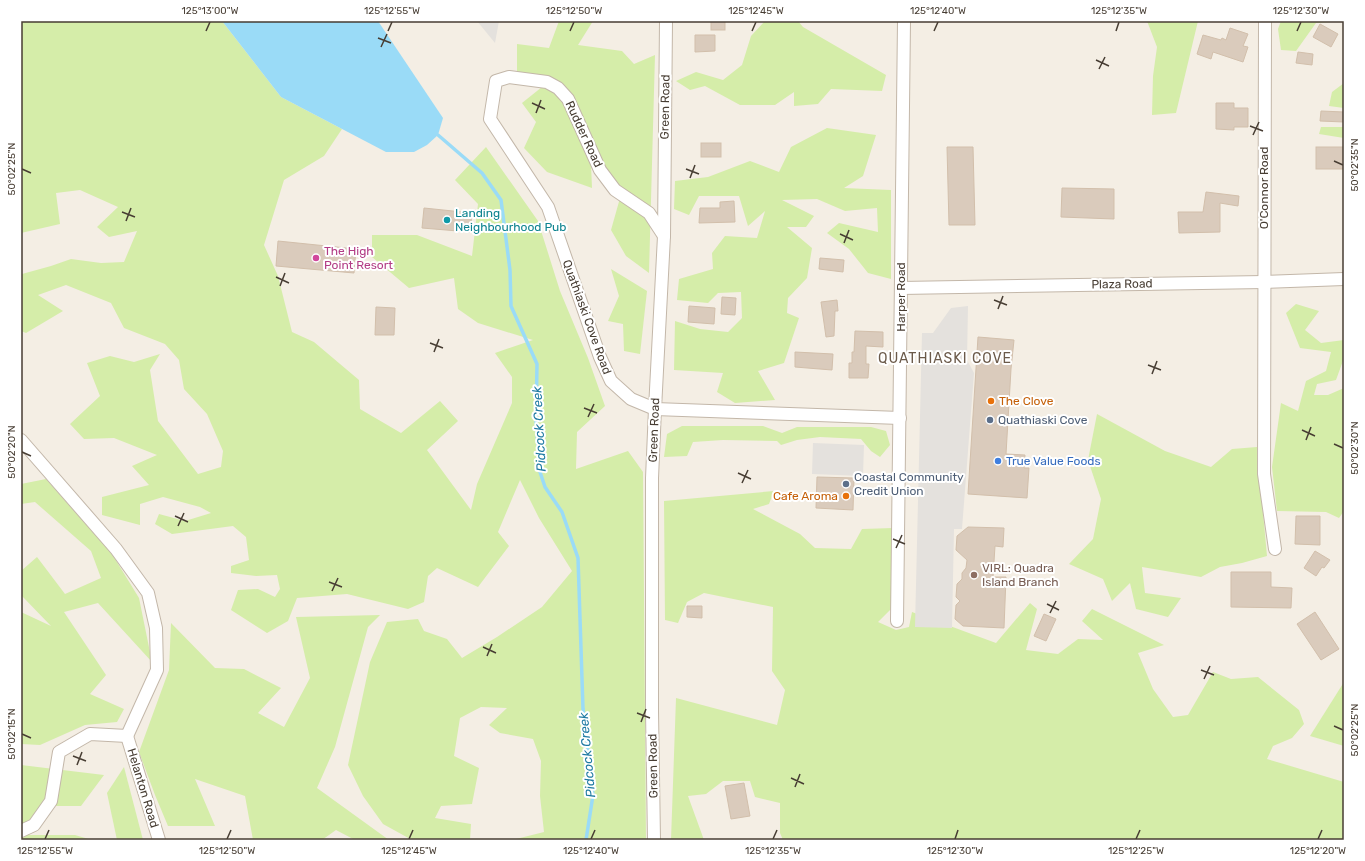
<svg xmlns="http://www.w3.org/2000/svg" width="1365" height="861" font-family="Rubik,sans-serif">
	<rect width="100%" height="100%" fill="#f4eee4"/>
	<!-- green -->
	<g fill="#d5eda9">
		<path d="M21,21H222L281,97L342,129L324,156L284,180L264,245L278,276L292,332L314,342L359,380L360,409L401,433L440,401L458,421L427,450L471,510L477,484L512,403V377L495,353L533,340L478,323L458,309L454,278L409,288L372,257V235H417L472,256L478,204L455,180L486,147L538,221L560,291L588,358L605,406L577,432L576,469L628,451L643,472L646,840H512L544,832L540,796L541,761L533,739L500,733L489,725L507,708L481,707L460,718L454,756L479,768L472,804L441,806L435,818L471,824L470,840H412L383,824L363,796L348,765L370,662L387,622L418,619L424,631L447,639L462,658L497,637L542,607L572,571L539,518L520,480L498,532L509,546L478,587L437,568L428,576L424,602L408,609L347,594L297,598L288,621L267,633L231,610L238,590L258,589L275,597L280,589L277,575L256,576L231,573V566L249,560L246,537L233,526L172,534L155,524L159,514L185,521L211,513L200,507L163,497L140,504V525L102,515V497L149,485L132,466L157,455L114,438L84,439L70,424L100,396L87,363L110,356L134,362L160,354L150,370L158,421L198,474L221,467L223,451L207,414L184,389L179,360L165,344L124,328L111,303L66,285L38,295L63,311L26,333L21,331L22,274L51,266L71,259L101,263L124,262L137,231L109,237L97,227L118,207L80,190L56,193L60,224L21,233Z"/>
		<path d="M559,21H593L578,45L622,51L634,64L655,55L649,273L626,256L611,230L622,191L591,164L592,188L547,172L524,148L536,122L522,103L542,87L517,72V44L549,48Z"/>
		<path d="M765,21H798L803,27L886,75L882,91L831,89L818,104L794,106V92L775,105H740L705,86L690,90L676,81L696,72L723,80L742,65L751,36Z"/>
		<path d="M1147,21H1198L1176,113L1152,115L1153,76L1157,47Z"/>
		<path d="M1281,21H1344L1316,23L1296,51L1281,50L1278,29Z"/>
		<path d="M1344,83V108L1329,106L1332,92Z"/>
		<path d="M1321,127H1344V138L1319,134Z"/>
		<path d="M827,128L876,135L863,176L844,188L891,190V279L868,273L849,249L827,233L839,223L878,232L877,208L845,211L817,199L782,200L814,216L806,227H787L812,248L807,278L788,298L787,313L799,318L784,363L758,371L775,400L735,403L717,392L723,373L674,370L675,321L700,329L728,332L742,318L741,292L718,293L708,303L677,300L679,279L713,269L712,253L725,236L757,238L765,211L748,226L739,196H699L689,215L674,209L675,181L708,177L750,161L779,172L791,147Z"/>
		<path d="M611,269L647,291L640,354L624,351L623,324L608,321L619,296Z"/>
		<path d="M1296,304L1319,311L1305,330L1321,343L1344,340V358L1336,380L1317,384L1314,395H1328L1344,388V511L1339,518L1326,512L1277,511L1272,467L1281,403L1298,411L1306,381L1326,371L1331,352L1300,348L1286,313Z"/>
		<path d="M1097,414L1165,451L1211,467L1232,449L1257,447L1267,556L1242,563L1220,567L1201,577L1142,567L1145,593L1181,598L1168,617L1136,609L1130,583L1112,601L1103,579L1069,564L1093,539L1101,499L1088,460Z"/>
		<path d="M682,426H763L782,433L797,427H871L886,431L890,445L880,457L871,451L861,439L820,437L797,440L781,445L777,441L723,440L693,442L687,456L664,457L667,434Z"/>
		<path d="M46,479L112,554L139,598L152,662L98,603L64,612L106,675L90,694L124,709L117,722L85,725L40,745L21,744V612L51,626L22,596L21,571L37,557L65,594L101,578L91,551L35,502L21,504V484Z"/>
		<path d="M774,491L769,504L753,509L800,534L815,548L851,549L862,529L893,528L891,609L878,622L896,630L909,627L912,612L996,643L1030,603L1037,609L1026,650L1058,654L1078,639L1103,640L1082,621L1092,609L1164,645L1138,653L1153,689L1173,717L1188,715L1213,672L1231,679L1258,677L1299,710L1304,724L1292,738L1273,746L1267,759L1344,782V840H783L780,833V803L755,797L750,781H723L706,794L688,796L704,840H671L676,698L777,725L785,690L772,671L773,607L704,593L687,602L678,623L665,620L664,501Z"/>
		<path d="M380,615L368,627L335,747L317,788L389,840H355L336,830L322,840H253L245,796L195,779L215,826H168L155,795L139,752L169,670L171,623L215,668L244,669L281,688L258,713L284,727L310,678L296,617Z"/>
		<path d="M1344,682V746L1310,736Z"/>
		<path d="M21,765L104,775L81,806H41L21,830Z"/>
		<path d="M124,767L143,840H117L107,793Z"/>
		<path d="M21,835H75L92,840H21Z"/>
	</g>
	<!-- parking -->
	<g fill="#e4e1dd">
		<path d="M477,21H499L495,43Z"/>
		<path d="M968,306L967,360L974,373L962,529H954L952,628L915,627L922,333H933L951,308Z"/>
		<path d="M813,443L864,445L863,476L812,474Z"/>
	</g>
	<!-- water -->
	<path fill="#9adbf7" d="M222,21H378L443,118L438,135L427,145L414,152H386L281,97Z"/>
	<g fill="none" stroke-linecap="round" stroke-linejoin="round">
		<!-- stream -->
		<path stroke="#9adbf7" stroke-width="3.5" d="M438,135L482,173L501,200L510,270L511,306L537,364L536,421L540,472L545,487L562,512L578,558L583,709L593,795L586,840"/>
	</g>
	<!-- building -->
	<g fill="#dacbbc" stroke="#d2bfab">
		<rect x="711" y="21" width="14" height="9"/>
		<path d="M1320,24L1338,34L1331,47L1313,37Z"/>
		<path d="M1230,28L1248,34L1243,46L1248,47L1243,62L1213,52L1211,59L1197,54L1203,35L1221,40L1222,38L1226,40Z"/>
		<path d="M695,35H715V51L695,52Z"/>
		<path d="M1298,52L1313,54L1312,65L1296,63Z"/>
		<path d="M1216,103H1234V108H1248V127H1234V130L1216,129Z"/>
		<path d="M1321,111L1344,112V122L1320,121Z"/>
		<rect x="701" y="143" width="20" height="14"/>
		<path d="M947,147H973L975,225H949Z"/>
		<rect x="1316" y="147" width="28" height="22"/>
		<path d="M1062,188L1114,189V219L1061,217Z"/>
		<path d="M1206,192L1239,196L1238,206L1220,203V232L1179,233L1178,212H1203Z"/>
		<path d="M734,201L735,222L699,223L700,208H720V202Z"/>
		<path d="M424,208L472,213L470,232L422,228Z"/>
		<path d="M278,241L356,249L354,273L276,266Z"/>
		<path d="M820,258L844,260L843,272L819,269Z"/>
		<path d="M722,297L736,298L735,315L721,314Z"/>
		<path d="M837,300L838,311H835L834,336L826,337L821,302Z"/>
		<path d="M689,306L715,308L714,324L688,322Z"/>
		<path d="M376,307L395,308L394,335H375Z"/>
		<path d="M855,331L883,332V347L866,346V364H869L868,378H849V363H852V352H854Z"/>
		<path d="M978,337L1014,340L1011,369L1006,454L1025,455L1024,468H1029L1027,498L968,494Z"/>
		<path d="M795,352L833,354L832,370L795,367Z"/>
		<path d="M817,477L854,478L853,510L816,508Z"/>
		<path d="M1296,516H1320V545L1295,544Z"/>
		<path d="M968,527L1004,528L1003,547L995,546L993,577H1006L1004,628L963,626L955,619L956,605L960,601L956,597L957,584L962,579V573L966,568L967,560L956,550L957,536Z"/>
		<path d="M1315,551L1330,560L1324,568L1322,567L1316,576L1304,568Z"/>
		<path d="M1231,572H1271V587L1292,588L1291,608L1231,607Z"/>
		<path d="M687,606H702V618L687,617Z"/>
		<path d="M1315,612L1339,649L1321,660L1297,624Z"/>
		<path d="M1044,614L1056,619L1046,641L1034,636Z"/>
		<path d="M744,783L750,816L731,819L725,786Z"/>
	</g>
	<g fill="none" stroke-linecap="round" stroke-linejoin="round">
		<!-- minor casing -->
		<g stroke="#c3b7a9" stroke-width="14">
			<g id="minor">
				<path d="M1265,21L1264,474L1275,549"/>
				<path d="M664,236L649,213L615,190L600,170L568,99L558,88L547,82L509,77L496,81L490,119L548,207L600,357L611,381L631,399L655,409L900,418"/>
				<path d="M901,288L1264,282L1344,279"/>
				<path d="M21,440L116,549L148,593L156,628L157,670L127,736"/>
				<path d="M897,621L904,21"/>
				<path d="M127,736L159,840"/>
				<path d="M21,831L34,825L51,801L59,752L90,734L127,736"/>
				<path d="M654,840L652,711V478L655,409L664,236L666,21"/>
			</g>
		</g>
		<!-- minor -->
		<use href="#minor" stroke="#fff" stroke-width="12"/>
	</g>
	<!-- ticks -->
	<path fill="none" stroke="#473d33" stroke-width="1.5" d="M206,31L210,22M388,31L392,22M570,31L574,22M752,31L756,22M934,31L938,22M1116,31L1119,22M1297,31L1301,22M378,38L391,43M381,47L387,34M1096,60L1109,66M1099,69L1105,57M532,103L545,109M536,113L541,100M1250,126L1263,131M1253,135L1259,122M1334,161L1343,165M22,169L31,173M686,169L699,174M690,178L695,165M122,212L135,217M126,221L131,208M840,234L853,240M844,243L849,230M276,277L289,283M280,286L285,273M994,300L1007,305M998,309L1003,296M430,343L443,348M434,352L439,339M1148,365L1161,370M1152,374L1157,361M584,408L597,413M588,417L594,404M1302,430L1315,436M1306,440L1311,427M1334,444L1343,448M22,452L31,456M738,473L751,479M742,483L748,470M175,516L188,522M178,526L184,513M893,539L905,544M896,548L902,535M329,582L342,587M332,591L338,578M1047,604L1059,610M1050,613L1056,601M483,647L496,653M487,656L492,644M1201,670L1214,675M1204,679L1210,666M637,713L650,718M641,722L646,709M1334,726L1343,730M22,734L31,738M73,756L86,761M77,765L82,752M791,778L804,784M795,787L800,774M45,839L49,830M227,839L231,830M409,839L413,830M591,839L595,830M773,839L777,830M955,839L958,830M1136,839L1140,830M1318,839L1322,830"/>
	<!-- markers -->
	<circle fill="#0f9aa8" stroke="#fff" stroke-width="1.5" cx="447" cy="220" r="4"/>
	<circle fill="#d1479c" stroke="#fff" stroke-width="1.5" cx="316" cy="258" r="4"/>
	<g fill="#e8710a" stroke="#fff" stroke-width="1.5">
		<circle cx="991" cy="401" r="4"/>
		<circle cx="846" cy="496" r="4"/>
	</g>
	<g fill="#5c6f8a" stroke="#fff" stroke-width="1.5">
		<circle cx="990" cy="420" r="4"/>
		<circle cx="846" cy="484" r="4"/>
	</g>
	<circle fill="#3f7fe0" stroke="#fff" stroke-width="1.5" cx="998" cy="461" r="4"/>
	<circle fill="#8d6e63" stroke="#fff" stroke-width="1.5" cx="974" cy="575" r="4"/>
	<g text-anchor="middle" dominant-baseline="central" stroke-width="4" stroke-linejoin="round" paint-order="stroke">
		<!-- street labels -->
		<g font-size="12" fill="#473d33" stroke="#fff">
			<text transform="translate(665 107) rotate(-89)">Green Road</text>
			<text transform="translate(584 134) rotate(65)">Rudder Road</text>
			<text transform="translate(1264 188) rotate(-90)">O'Connor Road</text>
			<text transform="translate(1122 284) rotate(-1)">Plaza Road</text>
			<text transform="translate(901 297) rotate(-90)">Harper Road</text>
			<text transform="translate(587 317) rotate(70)">Quathiaski Cove Road</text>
			<text transform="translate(654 430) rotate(-88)">Green Road</text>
			<text transform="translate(653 766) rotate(-91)">Green Road</text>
			<text transform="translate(143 788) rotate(73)">Helanton Road</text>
		</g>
		<!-- culture labels -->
		<g font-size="12" fill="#0d838f" stroke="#fff" text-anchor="start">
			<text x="455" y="213">Landing<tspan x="455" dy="14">Neighbourhood Pub</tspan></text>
		</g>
		<!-- hotel labels -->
		<g font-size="12" fill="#b23c85" stroke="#fff" text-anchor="start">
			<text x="324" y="251">The High<tspan x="324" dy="14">Point Resort</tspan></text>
		</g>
		<!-- food labels -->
		<g font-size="12" fill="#c56008" stroke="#fff" text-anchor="start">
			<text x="999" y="401">The Clove</text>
			<text x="838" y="496" text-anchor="end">Cafe Aroma</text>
		</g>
		<!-- service labels -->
		<g font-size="12" fill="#4e5e75" stroke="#fff" text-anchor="start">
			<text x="998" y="420">Quathiaski Cove</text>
			<text x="854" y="477">Coastal Community<tspan x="854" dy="14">Credit Union</tspan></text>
		</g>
		<!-- shop labels -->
		<g font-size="12" fill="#366cbe" stroke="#fff" text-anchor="start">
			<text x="1006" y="461">True Value Foods</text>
		</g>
		<!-- education labels -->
		<g font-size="12" fill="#785e54" stroke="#fff" text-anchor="start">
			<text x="982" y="568">VIRL: Quadra<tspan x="982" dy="14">Island Branch</tspan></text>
		</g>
		<!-- water labels -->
		<g font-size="13" font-style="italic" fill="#1f7aa3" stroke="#fff">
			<text transform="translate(539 429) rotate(-93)">Pidcock Creek</text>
			<text transform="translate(587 755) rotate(-95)">Pidcock Creek</text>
		</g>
		<!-- quarter labels -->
		<g font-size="14" letter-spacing="1" fill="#6b5a4a" stroke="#fff">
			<text x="945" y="358">QUATHIASKI COVE</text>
		</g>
	</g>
	<!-- border -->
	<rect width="1365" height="861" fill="none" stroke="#ffffff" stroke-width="44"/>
	<rect x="22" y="22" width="1321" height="817" fill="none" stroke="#473d33" stroke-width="1.5"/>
	<g font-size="10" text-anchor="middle" fill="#473d33">
		<text x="210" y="14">125°13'00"W</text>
		<text x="392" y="14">125°12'55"W</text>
		<text x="574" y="14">125°12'50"W</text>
		<text x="756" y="14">125°12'45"W</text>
		<text x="938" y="14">125°12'40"W</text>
		<text x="1119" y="14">125°12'35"W</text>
		<text x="1301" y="14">125°12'30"W</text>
		<text transform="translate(1354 165) rotate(-90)" y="4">50°02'35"N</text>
		<text transform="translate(11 169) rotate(-90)" y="4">50°02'25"N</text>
		<text transform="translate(1354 448) rotate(-90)" y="4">50°02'30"N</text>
		<text transform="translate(11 452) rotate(-90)" y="4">50°02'20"N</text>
		<text transform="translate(1354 730) rotate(-90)" y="4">50°02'25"N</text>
		<text transform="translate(11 734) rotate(-90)" y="4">50°02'15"N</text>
		<text x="45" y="854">125°12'55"W</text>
		<text x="227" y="854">125°12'50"W</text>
		<text x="409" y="854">125°12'45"W</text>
		<text x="591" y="854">125°12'40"W</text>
		<text x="773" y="854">125°12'35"W</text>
		<text x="955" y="854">125°12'30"W</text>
		<text x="1136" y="854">125°12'25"W</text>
		<text x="1318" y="854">125°12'20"W</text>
	</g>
</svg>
